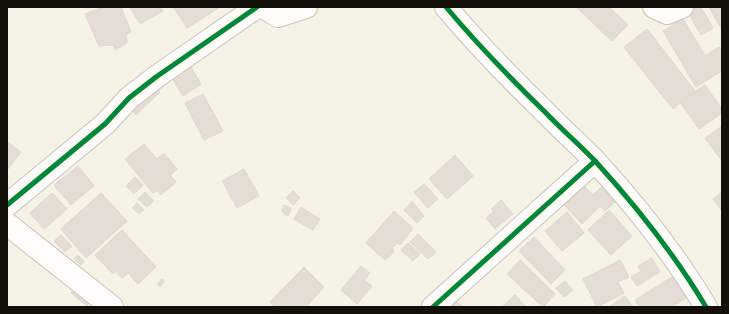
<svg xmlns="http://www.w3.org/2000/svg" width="729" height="314" font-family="'Nunito Sans',sans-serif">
	<rect width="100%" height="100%" fill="#f7f2e6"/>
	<!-- building -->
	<g fill="#e6dcd6" stroke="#ded6d1">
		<path d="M103,7H121L131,32L126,34L127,43L115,50L113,45L99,46L85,14Z"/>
		<path d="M130,7H161L163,11L140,24Z"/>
		<path d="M173,7H220L187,28Z"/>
		<path d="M576,7H609L628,25L612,41Z"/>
		<path d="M690,7H701L713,28L701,35L686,9Z"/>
		<path d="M709,7H722V30Z"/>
		<path d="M683,19L705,56L719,47L722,53V71L696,87L663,31Z"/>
		<path d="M647,29L695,91L673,109L624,47Z"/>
		<path d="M189,64L201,84L183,96L170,75Z"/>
		<path d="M152,84L160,92L136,115L129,107Z"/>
		<path d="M705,85L722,109V113L699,129L680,102Z"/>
		<path d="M203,94L223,131L204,140L185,103Z"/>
		<path d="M722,126V161L705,138Z"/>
		<path d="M7,142L21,152L7,170Z"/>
		<path d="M144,144L157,159L164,153L177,169L170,175L176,182L161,195L157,190L153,193L125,159Z"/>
		<path d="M455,155L473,176L447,199L429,179Z"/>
		<path d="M78,166L94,186L71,205L54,185Z"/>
		<path d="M244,169L259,196L237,208L222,181Z"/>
		<path d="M135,177L143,185L134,194L126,186Z"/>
		<path d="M579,181L593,195L601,187L615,202L605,211L600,206L582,224L560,200Z"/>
		<path d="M424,184L438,199L428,208L414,192Z"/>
		<path d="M293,191L300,198L293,205L286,198Z"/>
		<path d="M145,192L154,201L147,207L138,199Z"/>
		<path d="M722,192V211L713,199Z"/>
		<path d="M52,193L67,209L44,229L30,213Z"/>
		<path d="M101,193L127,221L86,258L61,229Z"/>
		<path d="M501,200L513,214L495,229L486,218L494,212L491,209Z"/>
		<path d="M412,201L424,216L417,223L404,210Z"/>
		<path d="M137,203L144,210L139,214L132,208Z"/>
		<path d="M284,205L291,208L288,216L282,212Z"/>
		<path d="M301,207L320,219L313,230L294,219Z"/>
		<path d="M609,210L632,236L611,255L588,230Z"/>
		<path d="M394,211L413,228L400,245L397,243L392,248L394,252L385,260L366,243Z"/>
		<path d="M567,212L584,233L562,251L545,231Z"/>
		<path d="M122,230L156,267L138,284L128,273L122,278L116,271L113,274L95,255Z"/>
		<path d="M418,234L436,252L428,259L410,242Z"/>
		<path d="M61,235L72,246L65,252L54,241Z"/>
		<path d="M534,237L565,270L551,284L519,251Z"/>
		<path d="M408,243L420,254L413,261L401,250Z"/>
		<path d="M78,255L84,261L81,265L74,259Z"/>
		<path d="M652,258L660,272L637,286L631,277L641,271L638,266Z"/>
		<path d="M520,260L555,294L543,307L507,274Z"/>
		<path d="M620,260L629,277L618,282L624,293L597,307L583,279Z"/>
		<path d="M361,266L370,273L364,280L372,286L357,304L341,290Z"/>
		<path d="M304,267L324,287L306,307H274L270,302Z"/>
		<path d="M672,277L686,298L672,307H639L635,300Z"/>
		<path d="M162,279L164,281L160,287L157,284Z"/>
		<path d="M565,281L573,290L564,297L556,288Z"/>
		<path d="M74,289L89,300L87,306L71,293Z"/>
		<path d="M515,295L526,307H502Z"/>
		<path d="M625,296L633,307H609Z"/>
		<path d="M450,297L463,307H442Z"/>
	</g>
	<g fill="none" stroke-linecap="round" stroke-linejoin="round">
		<!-- street casing -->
		<g stroke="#c8c4bb" stroke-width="24">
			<g id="street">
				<path d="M263,7L278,16L306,7"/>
				<path d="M446,7C477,44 511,79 546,113C562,130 580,145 596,162C637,207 675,255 706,307"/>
				<path d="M654,7L667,13L682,7"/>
				<path d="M7,205L105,124L129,98L156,77L257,7"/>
				<path d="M7,224L112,307"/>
				<path d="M433,307L595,161"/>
			</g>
		</g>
		<!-- street -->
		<use href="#street" stroke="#fefdfb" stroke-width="22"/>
		<!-- cycleway casing -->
		<g stroke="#fef6df" stroke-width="8">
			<g id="cycleway">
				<path d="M446,7C477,44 511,79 546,113C562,130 580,145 596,162C637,207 675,255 706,307"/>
				<path d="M7,205L105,124L129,98L156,77L257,7"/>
				<path d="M433,307L595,161"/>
			</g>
		</g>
		<!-- cycleway -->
		<use href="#cycleway" stroke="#00873e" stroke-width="5"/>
	</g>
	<!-- border -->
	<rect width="729" height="314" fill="none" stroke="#121008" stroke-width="16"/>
</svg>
